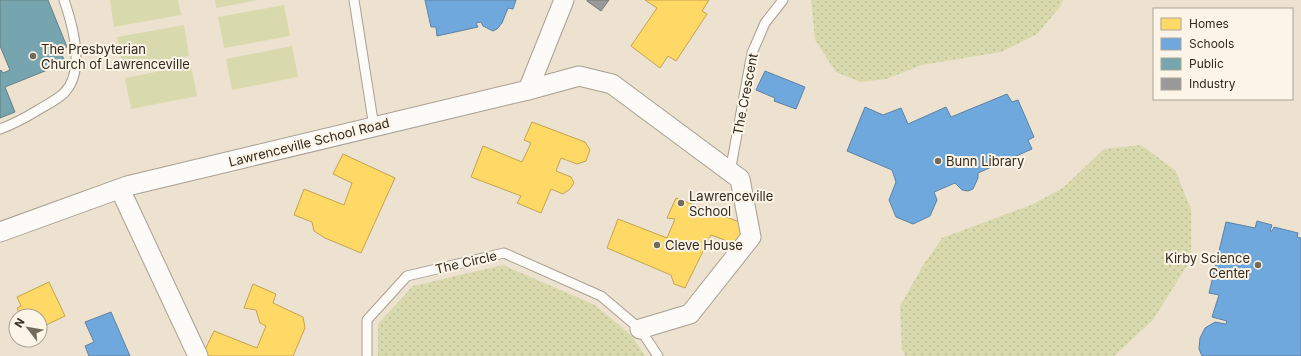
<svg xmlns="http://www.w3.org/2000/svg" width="1301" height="356" font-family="Inter,sans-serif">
	<defs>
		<pattern id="grass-dots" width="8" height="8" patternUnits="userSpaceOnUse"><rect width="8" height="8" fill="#d8daad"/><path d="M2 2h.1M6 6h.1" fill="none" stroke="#babb94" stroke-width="1.8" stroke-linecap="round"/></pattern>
	</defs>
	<rect width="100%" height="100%" fill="#ede2d0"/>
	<!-- grass -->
	<g fill="url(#grass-dots)">
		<path d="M811,0H1063L1060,7L1037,34L1001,52L922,65L886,79L860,82L836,72L815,40Z"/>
		<path d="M1141,145L1175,170L1191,209V259L1153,320L1114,356H905L902,349L900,306L922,267L942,238L1031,205L1063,188L1104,149Z"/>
		<path d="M503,265L595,305L632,336L645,356H378V324L413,286Z"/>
	</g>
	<!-- park -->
	<g fill="#d8daad">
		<path d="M110,0H178L181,15L114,27Z"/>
		<path d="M215,0H258L216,8Z"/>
		<path d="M284,5L290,36L224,48L218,17Z"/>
		<path d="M184,25L189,56L123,68L117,37Z"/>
		<path d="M292,46L298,77L232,90L226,59Z"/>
		<path d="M191,65L197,96L131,109L125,78Z"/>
	</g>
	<!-- homes -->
	<g fill="#ffd966" stroke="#c2a450">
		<path d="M645,0H709L702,11L707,14L676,61L668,56L660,68L631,46L657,8Z"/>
		<path d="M532,122L585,142L590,150L586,161L577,164L561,158L556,171L571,177L574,183L570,189L563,194L551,189L541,213L517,203L521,196L471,177L483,146L522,162L531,143L524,140Z"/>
		<path d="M343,154L395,178L361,253L325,238L314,231L312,222L294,215L304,189L344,205L352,183L333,174Z"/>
		<path d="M676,198L742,223L744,233L735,242H730L711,235L685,288L674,284L671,275L607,248L618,219L667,238L675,219L667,218Z"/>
		<path d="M49,282L65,316L40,328V316H21L17,308L21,306L17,297Z"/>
		<path d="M253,284L276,294L273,303L303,317L305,328L293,356H202L214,331L257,348L266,326L260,323L256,310L244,308Z"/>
	</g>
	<!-- schools -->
	<g fill="#6fa8dc" stroke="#5d82a3">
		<path d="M425,0H516L513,9L508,8L502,23L497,29L493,31L483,26L481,22L476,23L478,27L437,36L436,27H431Z"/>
		<path d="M765,71L805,87L796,109L774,101L775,98L756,90Z"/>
		<path d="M1007,94L1012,102L1018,100L1034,137L1028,140L1032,149L978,173V178L973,189L968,191L962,190L955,183L934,192L937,200L930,216L913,224L896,217L889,200L896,182L892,170L847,151L865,107L883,115L901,108L908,124L946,107L951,117Z"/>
		<path d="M1257,221L1272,225L1270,231H1272L1274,227L1298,233L1297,237L1301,238V356H1202L1199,349L1200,338L1205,328L1215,322L1226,324L1227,321L1212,317L1219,295L1209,293L1226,222L1255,228Z"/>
		<path d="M111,312L130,356H89L85,346L94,342L85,322Z"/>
	</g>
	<!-- public -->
	<path fill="#76a5af" stroke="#628084" d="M0,0H48L67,47L60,49L65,63L5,87L15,112L0,118V71L1,70L3,73L10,70L0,46Z"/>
	<!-- industry -->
	<path fill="#999" stroke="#7a7874" d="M587,0H609L601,11L587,1Z"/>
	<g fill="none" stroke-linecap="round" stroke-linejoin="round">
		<!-- lane casing -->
		<g stroke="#a89f92" stroke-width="11">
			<g id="lane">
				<path d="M354,0L374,127"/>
				<path d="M0,129C14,124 25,118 38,110C46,105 57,100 64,93C86,71 73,26 64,0"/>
				<path d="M730,172L752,53L765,23L783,0"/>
				<path d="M367,356V320L407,276L504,253L601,296L640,329L658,356"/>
			</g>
		</g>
		<!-- street casing -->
		<g stroke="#a89f92" stroke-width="21">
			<g id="street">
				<path d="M528,90L579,76L612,84L740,179L751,237L690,314L640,329"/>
				<path d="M120,189L198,356"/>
				<path d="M0,232L127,186L528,90L564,0"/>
			</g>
		</g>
		<!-- lane -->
		<use href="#lane" stroke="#fcfbf8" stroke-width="9"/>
		<!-- street -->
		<use href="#street" stroke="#fcfbf8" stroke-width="19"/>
	</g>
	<!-- markers -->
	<g fill="#736a5c" stroke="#fcf4e7" stroke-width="1.5">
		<circle cx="33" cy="56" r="4"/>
		<circle cx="938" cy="161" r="4"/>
		<circle cx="681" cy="203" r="4"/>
		<circle cx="657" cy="245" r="4"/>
		<circle cx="1258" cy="265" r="4"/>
	</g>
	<g text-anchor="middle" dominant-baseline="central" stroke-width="4" stroke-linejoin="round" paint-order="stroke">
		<!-- poi labels -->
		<g font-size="13" fill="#322a1e" stroke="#fcf4e7" text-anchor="start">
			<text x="41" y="49">The Presbyterian<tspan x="41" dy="15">Church of Lawrenceville</tspan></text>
			<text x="946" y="161">Bunn Library</text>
			<text x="689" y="196">Lawrenceville<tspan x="689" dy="15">School</tspan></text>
			<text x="665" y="245">Cleve House</text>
			<text x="1250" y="258" text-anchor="end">Kirby Science<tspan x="1250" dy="15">Center</tspan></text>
		</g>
		<!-- street labels -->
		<g font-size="13" fill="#322a1e" stroke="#fcf4e7">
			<text transform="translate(745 94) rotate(-79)">The Crescent</text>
			<text transform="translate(309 142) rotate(-14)">Lawrenceville School Road</text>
			<text transform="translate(466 262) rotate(-13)">The Circle</text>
		</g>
	</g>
	<!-- legend -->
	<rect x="1153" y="8" width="140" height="92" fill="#fcf4e7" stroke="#aba397"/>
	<rect x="1161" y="18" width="20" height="12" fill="#ffd966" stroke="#aba397"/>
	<text x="1189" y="28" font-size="12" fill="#322a1e">Homes</text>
	<rect x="1161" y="38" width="20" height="12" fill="#6fa8dc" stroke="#aba397"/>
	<text x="1189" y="48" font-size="12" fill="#322a1e">Schools</text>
	<rect x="1161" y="58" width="20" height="12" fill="#76a5af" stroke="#aba397"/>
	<text x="1189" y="68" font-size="12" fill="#322a1e">Public</text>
	<rect x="1161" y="78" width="20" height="12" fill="#999999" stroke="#aba397"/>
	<text x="1189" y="88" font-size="12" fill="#322a1e">Industry</text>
	<!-- north arrow -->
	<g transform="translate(28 328) rotate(301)"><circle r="19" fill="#fcf4e7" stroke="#aba397"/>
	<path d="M0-3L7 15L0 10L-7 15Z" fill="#736a5c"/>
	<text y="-6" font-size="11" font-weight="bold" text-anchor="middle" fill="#322a1e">N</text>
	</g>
</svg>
